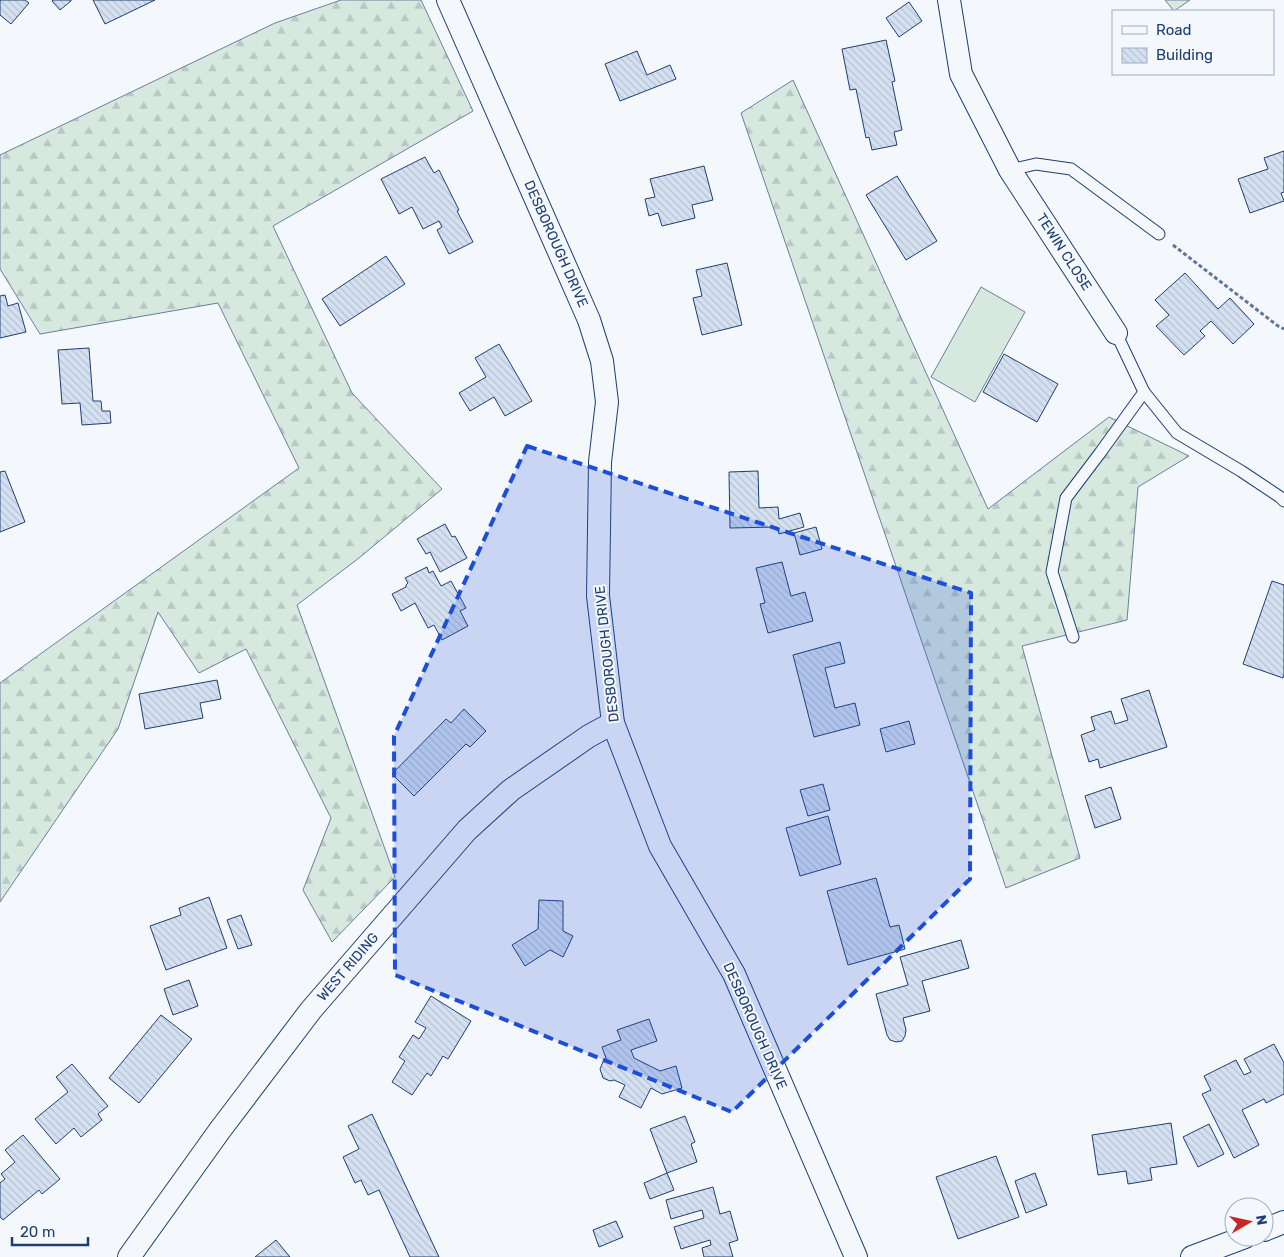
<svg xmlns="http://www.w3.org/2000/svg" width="1284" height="1257" font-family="Rubik,sans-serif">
	<defs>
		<pattern id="forest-firs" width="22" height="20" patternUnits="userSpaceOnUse" patternTransform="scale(1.25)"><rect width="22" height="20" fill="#d7e8df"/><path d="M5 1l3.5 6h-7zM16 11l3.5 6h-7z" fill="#b8c8c3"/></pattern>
		<pattern id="building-back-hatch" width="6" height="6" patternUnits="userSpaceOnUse" patternTransform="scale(1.25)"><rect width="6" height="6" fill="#d5e0f0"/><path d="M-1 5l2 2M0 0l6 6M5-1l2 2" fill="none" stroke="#b6c1d1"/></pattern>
	</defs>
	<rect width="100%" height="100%" fill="#f4f7fb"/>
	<!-- forest -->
	<g fill="url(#forest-firs)" stroke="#687fa3">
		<path d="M341,0H421L473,111L273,226L352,393L442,489L359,558L297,605L395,877L332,942L303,890L331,818L246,649L199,673L158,612L118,729L0,902V683L299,468L218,303L40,334L0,269V155L275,23Z"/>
		<path d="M793,80L988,509L1109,417L1189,456L1138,487L1127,620L1022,646L1080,858L1006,888L741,113Z"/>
	</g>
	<!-- garden -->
	<g fill="#d7e8df" stroke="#687fa3">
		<path d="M1165,0H1190L1174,11Z"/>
		<path d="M981,287L1025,312L975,402L931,377Z"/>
	</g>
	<!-- building -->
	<g fill="url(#building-back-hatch)" stroke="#1d3f73">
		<path d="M0,0H25L29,3L11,24L0,15Z"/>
		<path d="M53,0H71V1L60,10L52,1Z"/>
		<path d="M93,0H155L105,24Z"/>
		<path d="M909,2L922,21L899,37L886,18Z"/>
		<path d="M886,40L895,81L892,82L902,130L894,132L897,145L872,150L869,137L866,138L856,89L850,90L842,49Z"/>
		<path d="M637,51L647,75L670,65L676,79L620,101L605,64Z"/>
		<path d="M1284,151V192L1281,193L1284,201L1250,213L1238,179L1268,169L1264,158Z"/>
		<path d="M425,157L434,173L439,170L459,210L457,211L473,242L449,254L437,230L442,227L439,221L423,229L412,207L399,214L381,179Z"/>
		<path d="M704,166L713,200L692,205L695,218L662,226L658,213L649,216L645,199L655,197L650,179Z"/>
		<path d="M897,176L937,241L906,260L866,195Z"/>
		<path d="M386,256L405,284L340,326L322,299Z"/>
		<path d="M727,263L742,325L702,335L693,298L702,296L696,270Z"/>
		<path d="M1185,273L1218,309L1230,298L1254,324L1233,344L1211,321L1200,331L1205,336L1184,355L1156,326L1169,315L1155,300Z"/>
		<path d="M5,295L8,306L18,303L26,332L0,338V296Z"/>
		<path d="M499,344L532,401L505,416L494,397L470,411L459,393L486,377L475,358Z"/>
		<path d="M89,348L93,401H101L102,411H110L111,423L82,425L80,403L62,404L58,350Z"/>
		<path d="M1004,354L1058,384L1037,422L983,392Z"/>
		<path d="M5,471L25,522L0,532V472Z"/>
		<path d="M758,471L759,508L778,507L779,519L800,513L804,527L779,534L777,527L730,528L729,472Z"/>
		<path d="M445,524L452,537L455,536L467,558L440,572L430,552L426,554L417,539Z"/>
		<path d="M816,527L822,549L800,555L794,533Z"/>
		<path d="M782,562L791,596L805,592L813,621L768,633L760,604L765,603L756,568Z"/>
		<path d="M427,567L429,573L433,571L441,586L451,581L466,608L460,611L468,626L442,640L434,625L428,628L415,603L401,611L392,594L406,587V585L408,583L405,578Z"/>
		<path d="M1272,581L1284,585V674L1283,678L1243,664Z"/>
		<path d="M840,642L845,663L825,668L835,708L855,703L860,725L814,737L793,655Z"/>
		<path d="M217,680L221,699L200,703L203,718L145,729L139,694Z"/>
		<path d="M1149,690L1167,747L1100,768L1098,759L1089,762L1081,735L1095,730L1091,717L1111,711L1115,724L1128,720L1121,699Z"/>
		<path d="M464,709L486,731L470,747L466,744L414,796L392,774L446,719L451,723Z"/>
		<path d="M909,721L915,744L886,752L880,729Z"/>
		<path d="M823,784L830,810L808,816L800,790Z"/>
		<path d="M1111,787L1121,819L1095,828L1085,796Z"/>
		<path d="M828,816L841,864L800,876L786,828Z"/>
		<path d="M876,878L890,927L899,925L905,949L848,965L827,891Z"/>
		<path d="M209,897L227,948L166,970L150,926L181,915L179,908Z"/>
		<path d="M539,900L563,901V931L573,936L563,957L550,950L525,966L512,945L538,929Z"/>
		<path d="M241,915L252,945L238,949L227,920Z"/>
		<path d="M961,940L969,968L922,981L930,1011L903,1018L906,1030L905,1036L902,1041L896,1042L890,1040L887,1035L876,994L908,985L900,957Z"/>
		<path d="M189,980L198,1006L173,1015L164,989Z"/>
		<path d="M431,996L471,1021L448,1059L443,1056L431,1076L427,1073L412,1095L392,1082L405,1061L399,1057L413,1035L419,1039L426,1028L415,1022Z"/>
		<path d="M161,1015L192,1039L139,1103L109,1078Z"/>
		<path d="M649,1019L657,1041L631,1050L634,1058L660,1071L676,1066L682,1088L662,1094L651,1088L641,1108L619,1097L625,1085L614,1080L610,1081L603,1078L600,1069L603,1062L607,1061L602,1047L621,1040L617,1030Z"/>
		<path d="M1274,1044L1284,1063V1094L1266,1103L1264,1099L1242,1110L1259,1145L1234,1158L1202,1094L1211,1090L1204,1076L1236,1060L1244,1075L1251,1072L1244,1059Z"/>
		<path d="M72,1064L108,1106L98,1114L102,1120L81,1137L74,1128L56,1144L35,1119L68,1092L56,1077Z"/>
		<path d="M372,1114L439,1257H410L379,1190L368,1195L361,1180L355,1183L343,1157L359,1149L348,1126Z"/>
		<path d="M685,1116L695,1142L691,1144L697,1162L667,1173L650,1129Z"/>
		<path d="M1171,1123L1177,1164L1150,1168L1152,1180L1128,1184L1126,1171L1098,1175L1092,1135Z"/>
		<path d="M1209,1124L1224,1154L1198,1167L1183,1137Z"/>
		<path d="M23,1135L60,1179L42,1194L39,1190L3,1220L0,1217V1183L5,1179L1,1174L15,1162L5,1150Z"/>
		<path d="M996,1156L1019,1217L958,1239L936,1177Z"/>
		<path d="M667,1173L674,1190L650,1199L644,1183Z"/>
		<path d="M1035,1173L1047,1205L1026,1213L1015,1181Z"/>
		<path d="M713,1187L720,1214L730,1211L738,1240L729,1243L733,1257H704L702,1248L711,1245L710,1240L681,1249L674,1227L704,1218L702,1210L671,1219L666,1200Z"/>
		<path d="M616,1221L623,1237L599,1247L593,1230Z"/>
		<path d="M276,1240L290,1257H255Z"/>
	</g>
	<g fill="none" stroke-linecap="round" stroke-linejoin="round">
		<!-- service casing -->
		<g stroke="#1d3f73" stroke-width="13">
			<g id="service">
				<path d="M1010,170L1036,164L1071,169L1159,234"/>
				<path d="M1116,333L1144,392L1177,433L1241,471L1280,497L1284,501"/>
				<path d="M1073,637L1052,572L1066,498L1100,453L1144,392"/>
			</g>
		</g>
		<!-- minor casing -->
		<g stroke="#1d3f73" stroke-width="24">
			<g id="minor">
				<path d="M448,0L589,320L602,361L607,402L600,462L598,596L613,723L660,846L734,974L856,1257"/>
				<path d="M949,0L961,74L1010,170L1116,333"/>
				<path d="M1264,1230L1284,1222"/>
				<path d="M129,1257L220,1130L311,1010L467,830L511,790L589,736L613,723"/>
				<path d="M1192,1257L1245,1237"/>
			</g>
		</g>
		<!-- path -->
		<path stroke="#5e769c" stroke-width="3" stroke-dasharray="4 2.5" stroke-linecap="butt" d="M1173,245L1278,326L1284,329"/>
		<!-- service -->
		<use href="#service" stroke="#f4f7fb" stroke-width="11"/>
		<!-- minor -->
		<use href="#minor" stroke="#f4f7fb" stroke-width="22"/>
	</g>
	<!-- marked area -->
	<path fill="#1d4ed8" fill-opacity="0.2" stroke="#1d4ed8" stroke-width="4" stroke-dasharray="10 6" stroke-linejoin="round" d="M527,446L971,593L970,879L732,1112L395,975L394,736Z"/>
	<g text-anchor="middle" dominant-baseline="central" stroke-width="4" stroke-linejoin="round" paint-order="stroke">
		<!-- street labels -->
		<g font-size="14" fill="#1d3f73" stroke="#f4f7fb">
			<text transform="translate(556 244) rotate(66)">DESBOROUGH DRIVE</text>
			<text transform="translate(1064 252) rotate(57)">TEWIN CLOSE</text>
			<text transform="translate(607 654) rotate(-96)">DESBOROUGH DRIVE</text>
			<text transform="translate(348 967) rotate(-49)">WEST RIDING</text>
			<text transform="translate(755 1026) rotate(66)">DESBOROUGH DRIVE</text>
		</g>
	</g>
	<!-- legend -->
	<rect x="1112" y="10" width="162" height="65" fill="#f4f7fb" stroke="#9eadc5"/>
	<rect x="1122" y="26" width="25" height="8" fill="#f4f7fb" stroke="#9eadc5"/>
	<text x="1156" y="35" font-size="15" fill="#1d3f73">Road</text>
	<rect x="1122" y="48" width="25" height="15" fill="url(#building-back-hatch)" stroke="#9eadc5"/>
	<text x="1156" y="60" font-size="15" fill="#1d3f73">Building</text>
	<!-- north arrow -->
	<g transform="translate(1249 1222) rotate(81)"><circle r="24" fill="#f4f7fb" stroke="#9eadc5"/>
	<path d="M0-4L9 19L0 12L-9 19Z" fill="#c62828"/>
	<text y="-8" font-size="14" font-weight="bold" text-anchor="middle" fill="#1d3f73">N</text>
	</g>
	<!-- scale -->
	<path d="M12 1237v8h76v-8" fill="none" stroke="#1d3f73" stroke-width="2.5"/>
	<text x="20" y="1237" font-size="15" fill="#1d3f73" stroke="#f4f7fb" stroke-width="4" paint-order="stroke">20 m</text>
</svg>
